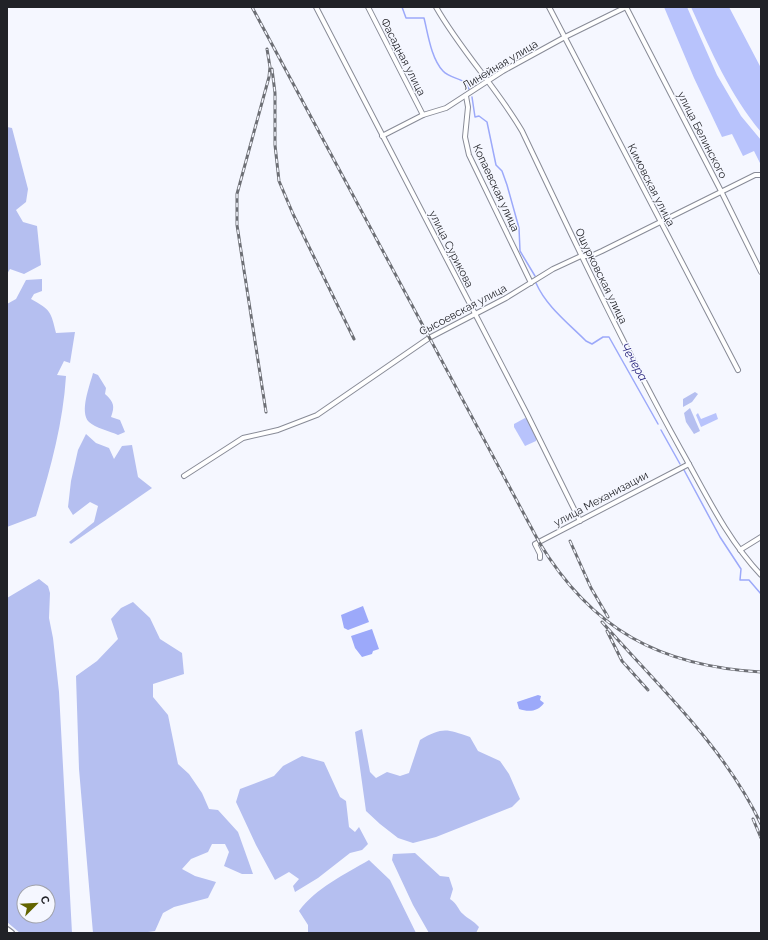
<svg xmlns="http://www.w3.org/2000/svg" width="768" height="940" font-family="Raleway,sans-serif">
	<rect width="100%" height="100%" fill="#f5f7ff"/>
	<!-- green -->
	<g fill="#b8c3fc">
		<path d="M664,7H687L717,75L741,116L761,140V165L754,151L743,156L732,134L722,137L694,78Z"/>
		<path d="M691,7H729L761,68V132C730,95 711,51 691,7Z"/>
		<path d="M698,413L701,419L716,413L718,419L701,427L696,415Z"/>
		<path d="M525,418L527,419L536,438V441L525,446L514,427V424Z"/>
	</g>
	<!-- forest -->
	<g fill="#b5bff0" fill-rule="evenodd">
		<path d="M7,127L12,128L28,189L26,202L16,210L23,222L37,226L41,265L24,274L10,269L7,274Z"/>
		<path d="M42,279V291L34,294L31,299C51,310 51,312 56,333L75,332L70,363L64,361L57,375L66,376C63,424 50,471 36,516L7,527V304L16,299L26,280Z"/>
		<path d="M93,373L98,375L106,388L105,394C114,402 115,406 111,417L120,420L125,432L118,435C110,431 95,428 89,422C79,412 90,385 93,373Z"/>
		<path d="M695,392L698,394L692,402L683,407V399Z"/>
		<path d="M690,408L700,431L694,434L686,422L684,413Z"/>
		<path d="M86,434L96,443L109,448L114,459L122,446L132,445L138,477L152,488L71,544L69,542L94,522L98,506L90,502L73,515L68,507L71,481L78,450Z"/>
		<path d="M39,579L48,586L50,593L49,618L53,638L59,692L72,933H20L7,922V598ZM24,892H48V916H24Z"/>
		<path d="M133,602L150,618L160,639L182,653L184,674L153,684V697L168,715L178,764L189,774L202,793L209,809L218,810L238,832L253,874H242L224,866L229,852L225,844H212L208,852L191,859L182,869L195,876L216,882L208,898L174,907L163,913L155,931L141,933H93L79,769L76,676L97,661L118,639L111,619L121,608Z"/>
		<path d="M362,729L370,772L376,778L387,772L400,776L409,773L420,740C443,727 446,729 470,737L478,751L500,761L509,774L520,799L512,807L436,837L413,843L398,838L380,824L366,811L355,732Z"/>
		<path d="M302,756L324,762L340,797L346,801L349,827L355,832L359,827L368,844L362,850L350,853L318,878L295,892L293,886L299,879L289,872L275,880L256,845L236,802L240,789L274,776L283,766Z"/>
		<path d="M415,853L440,876L449,877L453,889L450,899C458,904 458,910 463,914C468,919 473,920 479,927L476,933H429L413,905L392,860L393,854Z"/>
		<path d="M369,860L390,880L416,933H308V925L299,911C316,888 345,874 369,860Z"/>
	</g>
	<!-- water -->
	<g fill="#9ca9fa">
		<path d="M363,606L369,622L348,630L344,628L341,615Z"/>
		<path d="M372,629L379,649L373,651L372,654L362,657L355,648L351,636Z"/>
		<path d="M538,695L541,696L540,700L544,703C538,712 528,712 519,709L517,702Z"/>
	</g>
	<g fill="none" stroke-linecap="round" stroke-linejoin="round">
		<!-- stream -->
		<g stroke="#9ca9fa" stroke-width="1.5">
			<path d="M402,7L406,18H424C428,34 431,58 443,71C451,80 466,77 469,89"/>
			<path d="M472,97L475,117L479,116L487,122L496,165L502,171L507,185L519,228L520,251L535,276"/>
			<path d="M536,283C546,306 568,323 586,341L592,344L603,337H609L658,424"/>
			<path d="M661,430L680,464"/>
			<path d="M684,470L720,537L741,569L740,580H749L761,594"/>
		</g>
		<!-- minor casing -->
		<g stroke="#888b97" stroke-width="6">
			<g id="minor">
				<path d="M316,7L527,414L580,521"/>
				<path d="M368,7L423,115"/>
				<path d="M436,7C461,51 497,88 522,131C573,238 623,345 680,448C705,492 726,538 761,575"/>
				<path d="M549,7L738,370"/>
				<path d="M626,7L721,191L761,272"/>
				<path d="M466,96L468,107L465,137L469,155L531,283"/>
				<path d="M382,136L423,115L446,108L503,71L565,37L626,7"/>
				<path d="M184,476L243,438L278,430L317,415L429,338L506,298L553,269L581,256H591L602,251L755,175H761"/>
				<path d="M740,550L761,537"/>
				<path d="M540,558V554L535,544L689,464"/>
			</g>
		</g>
		<!-- major casing -->
		<g stroke="#888b97" stroke-width="8">
			<path id="major" d="M7,930L11,933"/>
		</g>
		<!-- minor -->
		<use href="#minor" stroke="#fff" stroke-width="4"/>
		<!-- major -->
		<use href="#major" stroke="#fff" stroke-width="5.5"/>
		<!-- rail casing -->
		<g stroke="#6d6f75" stroke-width="3">
			<g id="rail">
				<path d="M252,7L539,542C592,630 660,666 761,672"/>
				<path d="M272,69L275,93V145L279,181L293,214L354,339"/>
				<path d="M266,412L237,225V194L269,77L270,67L267,49"/>
				<path d="M570,541L591,588L608,617"/>
				<path d="M602,622C658,686 723,745 761,824"/>
				<path d="M607,631L622,661L648,690"/>
				<path d="M753,819L761,838"/>
			</g>
		</g>
		<!-- rail -->
		<use href="#rail" stroke="#f5f7ff" stroke-width="1.5" stroke-dasharray="4.5" stroke-linecap="butt"/>
	</g>
	<g text-anchor="middle" dominant-baseline="central" stroke-width="3" stroke-linejoin="round" paint-order="stroke">
		<!-- street labels -->
		<g font-size="11" fill="#212227" stroke="#f5f7ff">
			<text transform="translate(403 57) rotate(63)">Фасадная улица</text>
			<text transform="translate(500 65) rotate(-31)">Линейная улица</text>
			<text transform="translate(702 135) rotate(63)">улица Белинского</text>
			<text transform="translate(651 185) rotate(63)">Кимовская улица</text>
			<text transform="translate(496 188) rotate(65)">Копаевская улица</text>
			<text transform="translate(451 249) rotate(63)">улица Сурикова</text>
			<text transform="translate(601 276) rotate(64)">Ошурковская улица</text>
			<text transform="translate(463 310) rotate(-28)">Сысоевская улица</text>
			<text transform="translate(601 499) rotate(-28)">улица Механизации</text>
		</g>
		<!-- water labels -->
		<g font-size="12" font-style="italic" fill="#231e79" stroke="#f5f7ff">
			<text transform="translate(634 362) rotate(60)">Чечера</text>
		</g>
	</g>
	<!-- border -->
	<rect width="768" height="940" fill="none" stroke="#212227" stroke-width="16"/>
	<!-- north arrow -->
	<g transform="translate(36 904) rotate(66)"><circle r="19" fill="#f5f7ff" stroke="#a0a2a9"/>
	<path d="M0-3L7 15L0 10L-7 15Z" fill="#626400"/>
	<text y="-6" font-size="11" font-weight="bold" text-anchor="middle" fill="#212227">С</text>
	</g>
</svg>
